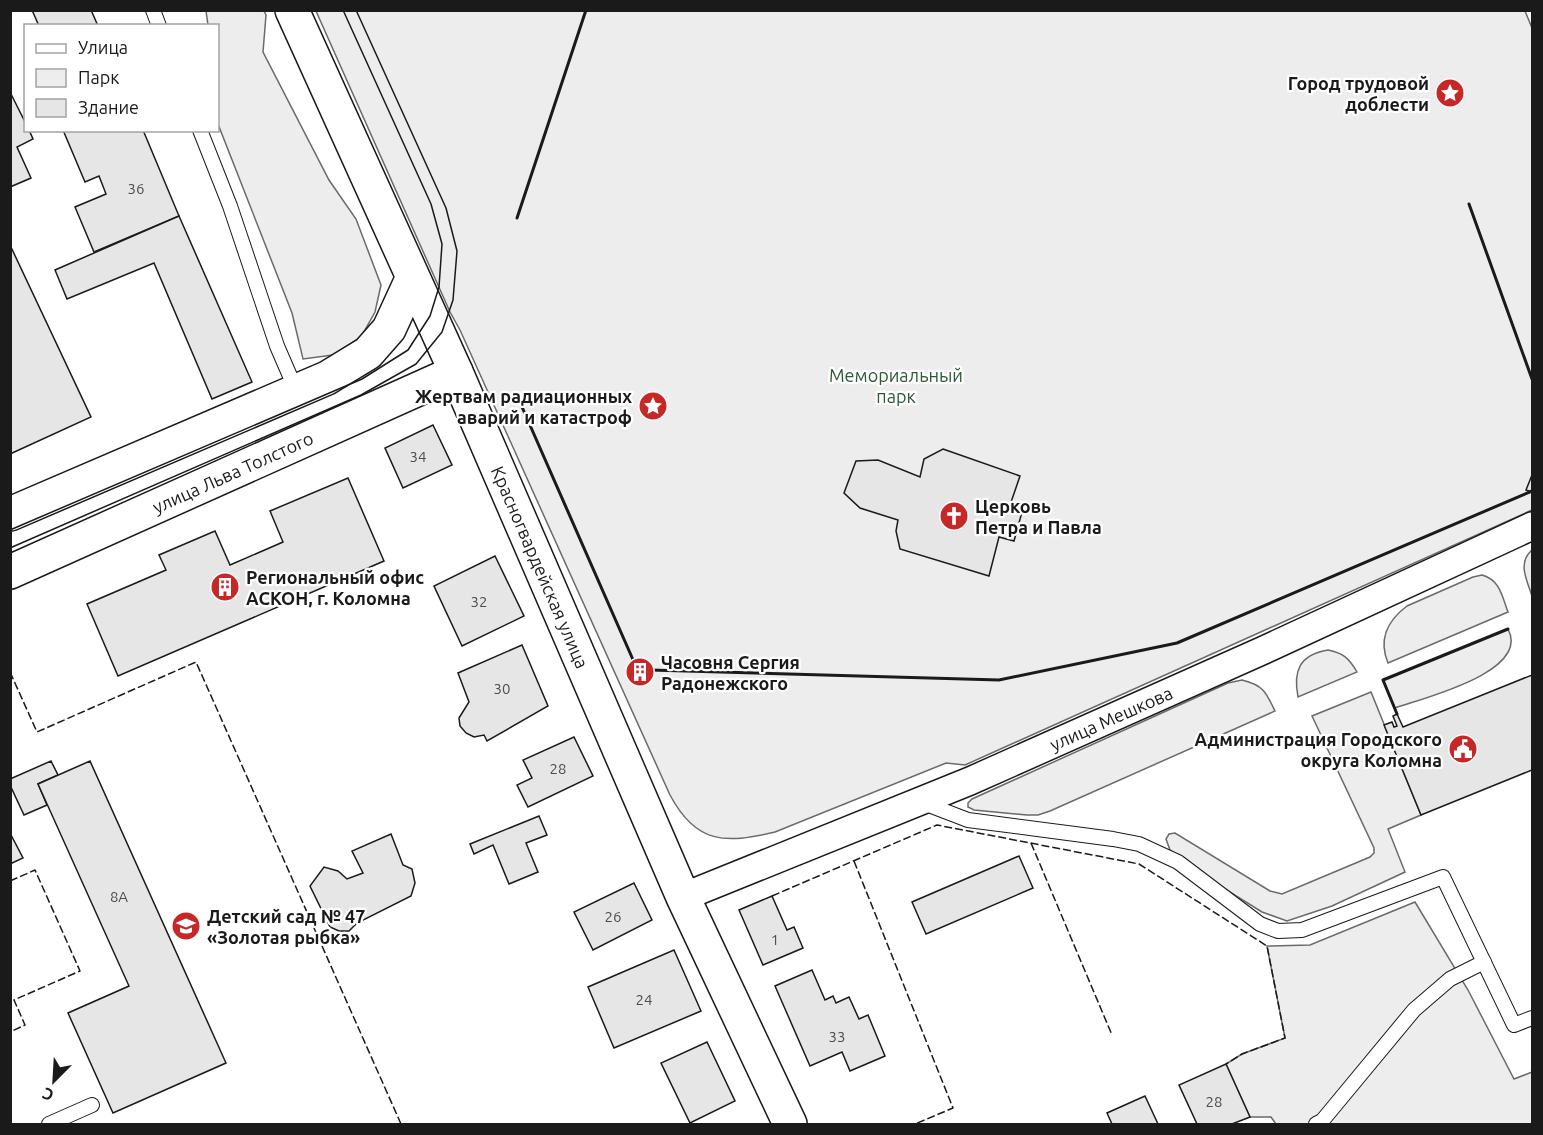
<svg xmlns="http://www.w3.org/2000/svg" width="1543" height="1135" font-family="Ubuntu,sans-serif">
	<rect width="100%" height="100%" fill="#fff"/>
	<!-- green -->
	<g fill="#ededed" stroke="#6a6a6a" stroke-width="1.5">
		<path d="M206,11H264L266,15L263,52L329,180L356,219L381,285L375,312L361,337L333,355L303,359L292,313L218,124V26L208,25Z"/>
		<path d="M316,11H1525L1532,28V510L965,765L946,763L775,832C725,844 696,844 670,795L460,330L450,312Z"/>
		<path d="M1532,550V596C1527,580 1517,563 1532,550Z"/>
		<path d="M1482,575C1500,580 1502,596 1508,612L1388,663C1378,639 1387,621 1407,606L1473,577Z"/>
		<path d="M1508,629C1531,672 1423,698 1395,708L1383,680Z"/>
		<path d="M1328,650C1343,653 1349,658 1357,672L1298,697C1293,671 1299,655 1328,650Z"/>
		<path d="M1242,680C1263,685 1266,692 1275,711L1050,811L1038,815H1027L974,810L968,807V803L972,799L1228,683Z"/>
		<path d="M1371,692L1421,815L1388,829L1405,872L1332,906L1287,921L1262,912L1212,881L1170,850L1166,839L1169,834L1175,833L1270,891L1282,894L1370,857L1374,853V848L1312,716Z"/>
		<path d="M1415,902L1468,990L1514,1079L1532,1072V1124H1276L1271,1117H1250L1226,1064L1242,1054L1285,1038L1267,946L1310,945Z"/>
	</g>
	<!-- building -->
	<g fill="#e6e6e6" stroke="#1a1a1a" stroke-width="1.5">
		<path d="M32,10H91L98,26H39Z"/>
		<path d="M10,92L26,124V130H29L33,139L17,147L31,178L10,187Z"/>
		<path d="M63,130H143L179,216L94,252L75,207L106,194L99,176L85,182Z"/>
		<path d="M179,216L252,382L212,399L154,263L67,299L55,270Z"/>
		<path d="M10,245L91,417L10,454Z"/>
		<path d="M433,425L452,465L403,488L385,448Z"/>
		<path d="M943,449L1020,476L1009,508L1022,512L1014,541L999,537L989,576L900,549L896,531L898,520L860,508L844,493L856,461L878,460L920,477L924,459Z"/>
		<path d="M1532,475V492L1526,490Z"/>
		<path d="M348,478L384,561L118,676L87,604L166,570L159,555L215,531L230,565L283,542L270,511Z"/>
		<path d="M495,556L524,616L462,646L434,586Z"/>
		<path d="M522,645L548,706L487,741L484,735L474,737L466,733L460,726L459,718L469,702L458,673Z"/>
		<path d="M634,662L652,671L646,683L628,673Z"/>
		<path d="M1532,675V770L1421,815L1384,725L1392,722L1394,727L1397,726L1393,716L1397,714L1403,727Z"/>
		<path d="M574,737L593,776L528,807L517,785L532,778L523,760Z"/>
		<path d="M51,761L58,775L38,784L47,805L24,815L10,785V779Z"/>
		<path d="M90,761L226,1063L113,1113L68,1013L129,986L38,784Z"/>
		<path d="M539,816L547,835L526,843L538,872L509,884L493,845L474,854L470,844Z"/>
		<path d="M10,833L23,858L10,864Z"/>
		<path d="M391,834L403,865L412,869L415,883L411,896L357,923L349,931H339L330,927L310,886L324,867L338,871L347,879L363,873L352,851Z"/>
		<path d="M1019,856L1033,888L926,934L912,902Z"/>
		<path d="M634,883L652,920L593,950L574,912Z"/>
		<path d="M772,896L787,930L794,927L803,948L763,965L739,910Z"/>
		<path d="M674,950L701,1011L614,1048L588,987Z"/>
		<path d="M812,970L825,1000L833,996L836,1003L849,997L859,1019L868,1015L885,1056L850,1071L842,1052L810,1066L775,986Z"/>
		<path d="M707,1042L735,1101L690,1123L661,1063Z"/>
		<path d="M1226,1064L1250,1117L1232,1124H1197L1179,1085Z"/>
		<path d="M1145,1096L1158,1124H1112L1107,1113Z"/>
	</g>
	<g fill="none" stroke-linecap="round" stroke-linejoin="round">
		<!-- lane casing -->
		<g stroke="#1a1a1a" stroke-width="16">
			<g id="lane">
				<path d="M153,10L159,26"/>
				<path d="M200,130L230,206L277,346L296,390"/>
				<path d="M921,802L968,820L1113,839L1139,844L1178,862L1260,924L1278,931L1302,930L1443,877L1514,1025L1532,1018"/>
				<path d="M49,1124L92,1105"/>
				<path d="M1316,1124L1322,1121L1414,1010L1450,979L1484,962"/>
			</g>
		</g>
		<!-- street casing -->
		<g stroke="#1a1a1a" stroke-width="30">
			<g id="street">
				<path id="s1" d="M683,897L970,781L1264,650L1532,526"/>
			</g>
		</g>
		<!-- secondary casing -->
		<g stroke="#1a1a1a" stroke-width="36">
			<g id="secondary">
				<path id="s2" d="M292,10L456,372L683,897L790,1124"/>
				<path d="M10,514L327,378L368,353L389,329L412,279"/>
				<path id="s3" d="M10,572L456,372"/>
			</g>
		</g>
		<!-- lane -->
		<use href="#lane" stroke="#fff" stroke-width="14"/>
		<!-- street -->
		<use href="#street" stroke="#fff" stroke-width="27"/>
		<!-- secondary -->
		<use href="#secondary" stroke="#fff" stroke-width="33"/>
		<!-- tram -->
		<g stroke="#1a1a1a" stroke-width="1.5">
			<path d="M10,530L362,379L408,350L430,316L439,287L442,244L431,204L343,10"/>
			<path d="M10,548L361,395L416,364L442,332L453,300L457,251L446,208L356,10"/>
		</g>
		<!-- fence -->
		<g stroke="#1a1a1a" stroke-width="1.5" stroke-dasharray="8 3" stroke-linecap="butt">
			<path d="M10,672L37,732L196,662L401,1124"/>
			<path d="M1031,843L1112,1035"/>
			<path d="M854,861L953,1108L915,1124"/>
			<path d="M10,881L35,870L80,971L14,1000L25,1025L10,1032"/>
			<path d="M772,896L937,825L1139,864L1267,946L1285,1038L1242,1054L1226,1064"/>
		</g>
		<!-- wall -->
		<g stroke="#1a1a1a" stroke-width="3">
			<path d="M1469,204L1532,379"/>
			<path d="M517,218L586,10"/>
			<path d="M522,407L634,662L637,663"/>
			<path d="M650,670L999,680L1177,643L1532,491"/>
			<path d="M1397,714L1383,680L1508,629"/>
		</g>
	</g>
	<!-- icons -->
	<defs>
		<g id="sight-disc" transform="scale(1.5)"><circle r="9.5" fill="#c62828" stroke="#fff"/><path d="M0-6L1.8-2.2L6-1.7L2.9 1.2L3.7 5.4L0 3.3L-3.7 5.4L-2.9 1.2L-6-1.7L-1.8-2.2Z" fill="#fff"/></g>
		<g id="church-disc" transform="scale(1.5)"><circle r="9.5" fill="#c62828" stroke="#fff"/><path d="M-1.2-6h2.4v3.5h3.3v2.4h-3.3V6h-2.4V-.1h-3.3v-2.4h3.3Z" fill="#fff"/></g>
		<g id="building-disc" transform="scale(1.5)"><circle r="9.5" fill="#c62828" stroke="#fff"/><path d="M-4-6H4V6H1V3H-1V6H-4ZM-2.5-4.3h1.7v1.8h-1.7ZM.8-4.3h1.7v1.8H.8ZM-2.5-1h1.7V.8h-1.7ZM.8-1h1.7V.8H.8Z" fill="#fff"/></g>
		<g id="civic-disc" transform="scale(1.5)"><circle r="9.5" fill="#c62828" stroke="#fff"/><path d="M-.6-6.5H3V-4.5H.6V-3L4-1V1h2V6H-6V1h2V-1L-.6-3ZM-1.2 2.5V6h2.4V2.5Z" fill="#fff"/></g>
		<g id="school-disc" transform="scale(1.5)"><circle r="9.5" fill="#c62828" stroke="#fff"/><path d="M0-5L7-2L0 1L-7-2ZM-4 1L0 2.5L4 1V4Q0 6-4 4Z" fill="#fff"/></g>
	</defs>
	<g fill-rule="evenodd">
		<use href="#sight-disc" x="1450" y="93"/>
		<use href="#sight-disc" x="653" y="406"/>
		<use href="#church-disc" x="954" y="516"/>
		<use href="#building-disc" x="225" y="587"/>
		<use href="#building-disc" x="640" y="672"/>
		<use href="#civic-disc" x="1463" y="749"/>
		<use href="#school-disc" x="186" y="926"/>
	</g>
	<g text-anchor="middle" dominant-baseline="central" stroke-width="4.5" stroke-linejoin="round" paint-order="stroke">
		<!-- number labels -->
		<g font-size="15" fill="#4d4d4d">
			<text x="136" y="188">36</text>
			<text x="418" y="456">34</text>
			<text x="479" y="601">32</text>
			<text x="502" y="688">30</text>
			<text x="558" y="768">28</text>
			<text x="119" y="896">8А</text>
			<text x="613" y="916">26</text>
			<text x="775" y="939">1</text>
			<text x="644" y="999">24</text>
			<text x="837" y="1036">33</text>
			<text x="1214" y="1101">28</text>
		</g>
		<!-- poi labels -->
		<g font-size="18" font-weight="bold" fill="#1a1a1a" stroke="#fff" text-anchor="start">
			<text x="1429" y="83" text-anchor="end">Город трудовой<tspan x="1429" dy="21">доблести</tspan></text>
			<text x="632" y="396" text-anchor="end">Жертвам радиационных<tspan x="632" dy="21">аварий и катастроф</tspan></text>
			<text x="975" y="506">Церковь<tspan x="975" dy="21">Петра и Павла</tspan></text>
			<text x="246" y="577">Региональный офис<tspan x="246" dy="21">АСКОН, г. Коломна</tspan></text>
			<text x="661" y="662">Часовня Сергия<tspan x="661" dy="21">Радонежского</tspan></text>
			<text x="1442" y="739" text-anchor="end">Администрация Городского<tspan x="1442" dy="21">округа Коломна</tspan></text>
			<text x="207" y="916">Детский сад № 47<tspan x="207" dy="21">«Золотая рыбка»</tspan></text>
		</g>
		<!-- park labels -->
		<g font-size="18" fill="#2b5a34" stroke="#fff">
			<text x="896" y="375">Мемориальный<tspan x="896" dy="21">парк</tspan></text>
		</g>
		<!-- street labels -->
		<g font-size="18" fill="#1a1a1a" stroke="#fff">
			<text stroke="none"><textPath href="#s3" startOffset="244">улица Льва Толстого</textPath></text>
			<text stroke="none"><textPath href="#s2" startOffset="610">Красногвардейская улица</textPath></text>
			<text stroke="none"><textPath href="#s1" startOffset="464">улица Мешкова</textPath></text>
		</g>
	</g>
	<!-- border -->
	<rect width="1543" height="1135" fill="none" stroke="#1a1a1a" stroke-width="24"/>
	<!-- legend -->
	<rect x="24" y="24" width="195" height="108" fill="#ffffff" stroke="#a3a3a3" stroke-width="1.5"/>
	<rect x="36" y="44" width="30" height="9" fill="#ffffff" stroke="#a3a3a3" stroke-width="1.5"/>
	<text x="78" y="54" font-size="18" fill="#1a1a1a">Улица</text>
	<rect x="36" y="69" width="30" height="18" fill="#ededed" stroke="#a3a3a3" stroke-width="1.5"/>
	<text x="78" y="84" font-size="18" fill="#1a1a1a">Парк</text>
	<rect x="36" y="99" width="30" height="18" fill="#e6e6e6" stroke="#a3a3a3" stroke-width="1.5"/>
	<text x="78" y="114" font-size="18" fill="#1a1a1a">Здание</text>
	<!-- north arrow -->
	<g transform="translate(54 1081) rotate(204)" stroke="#ffffff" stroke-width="4.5" paint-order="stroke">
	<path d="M0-4.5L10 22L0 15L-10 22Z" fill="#1a1a1a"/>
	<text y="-9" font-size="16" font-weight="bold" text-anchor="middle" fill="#1a1a1a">С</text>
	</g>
</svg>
